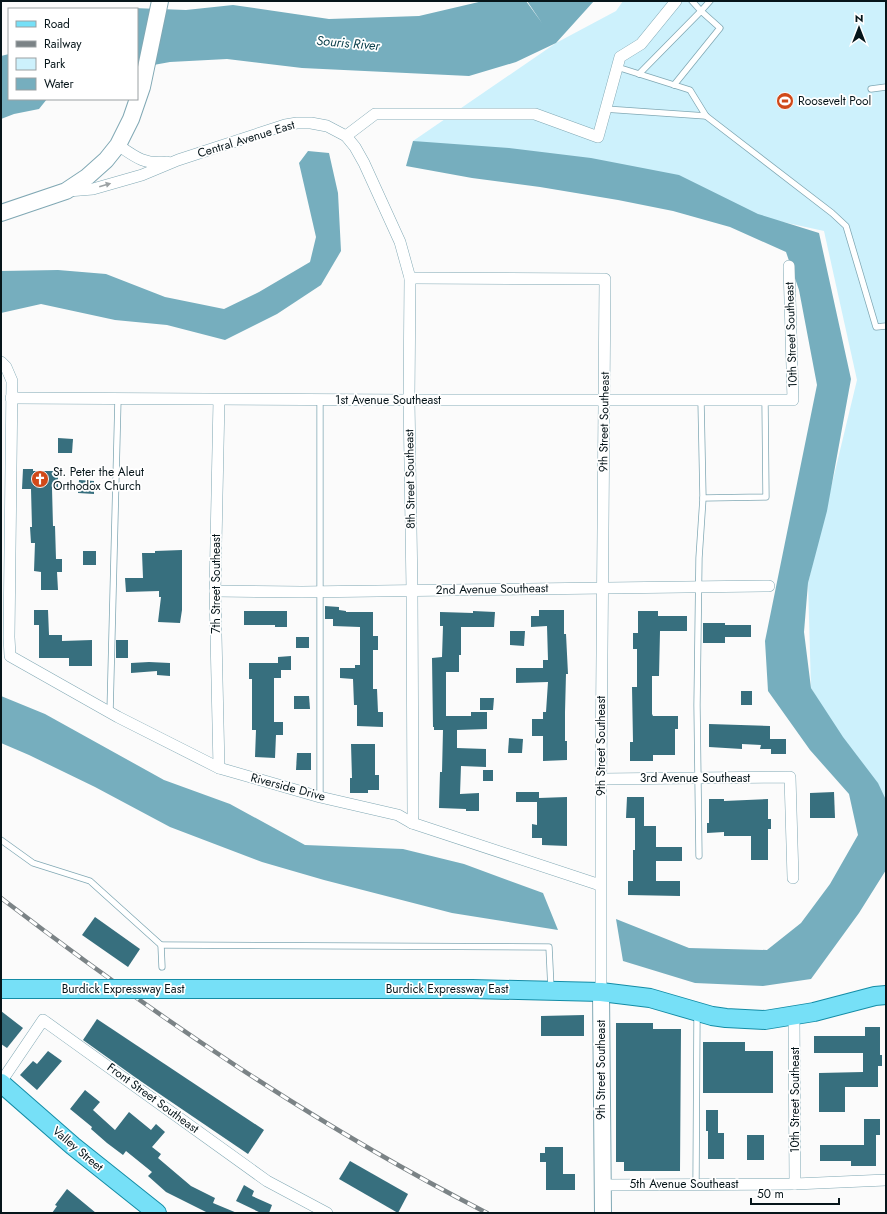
<svg xmlns="http://www.w3.org/2000/svg" width="887" height="1214" font-family="Jost,sans-serif">
	<rect width="100%" height="100%" fill="#fbfbfb"/>
	<!-- green -->
	<path fill="#cdf1fc" d="M623,1H886V820L811,688L808,583L857,380L824,231L413,141L556,43L616,11Z"/>
	<!-- water -->
	<g fill="#76aebe">
		<path d="M483,1H526L542,23L527,1H594L556,43L516,62L469,76L302,68L227,59L170,62L137,68V9H130L133,8L186,10L233,5L329,19L419,16Z"/>
		<path d="M9,54V99H47L39,109L14,114L1,119V56Z"/>
		<path d="M413,141L509,148L591,158L679,175L758,214L819,233L851,379L827,511L808,583L804,632L811,688L843,737L878,783L886,800V870L859,913L811,979L763,986L695,983L623,961L616,919L689,948L767,950L801,923L830,884L858,835L849,794L810,750L768,691L765,641L817,385L799,290L786,252L730,227L673,211L618,200L540,187L472,178L406,166Z"/>
		<path d="M308,151L329,153L338,193L341,251L321,285L277,314L225,340L167,325L115,320L41,304L1,313V271L58,270L106,274L165,297L224,309L259,292L310,262L316,237L299,163Z"/>
		<path d="M1,696L45,714L164,780L230,804L305,845L403,849L464,864L543,893L558,930L452,913L324,880L262,862L170,827L95,787L29,755L1,743Z"/>
	</g>
	<!-- building -->
	<g fill="#376f7e">
		<path d="M58,438L73,439L72,453H58Z"/>
		<path d="M23,469H33V471H58V488H52L53,526H55L56,559H62V572H57L58,590H41V572L34,571L35,543H31L30,527H32L31,489H22Z"/>
		<path d="M79,480L94,481V494L78,493Z"/>
		<path d="M182,550V610L180,623L158,622L161,597H159V591L126,592L125,578H143L142,553H155V551Z"/>
		<rect x="83" y="551" width="13" height="14"/>
		<path d="M325,606L339,607V610L346,611V612H373V636H378V650H373V689H377L378,712H383V727L357,726V705H354L353,679L340,678V668H355V665H360V627L333,626V619H325Z"/>
		<path d="M34,610H48L49,635H62V641L92,640V666H69V658H39V625H34Z"/>
		<path d="M539,610H564V634H566L568,674H566L565,712V741H567V760L543,761V736H532V719H543V712H546L548,682L516,683V668H543V660H548L547,626L531,627V616H539Z"/>
		<path d="M244,611H287V627H275V625H244Z"/>
		<path d="M473,611L495,612L494,627H461V655H459V672H446V716H471V712H487V729L457,730V748L486,749V767L461,766L460,794L479,793V811H466V809L439,808L440,772H442L443,730H434V727H433L432,658L442,657L443,626H440V612L473,613Z"/>
		<path d="M638,611H658V616H687V631H660L659,676H652V714L653,716H678V729H675V755H653V761H630V742H633L632,687H637V649H633V633H638Z"/>
		<path d="M703,623H725V625H751V637H725V643H703Z"/>
		<path d="M510,631H525L524,646L510,645Z"/>
		<rect x="296" y="637" width="13" height="11"/>
		<rect x="116" y="640" width="12" height="18"/>
		<path d="M291,656V670H281V678H274V722H283V735H276L275,758L255,757L256,730H252V679H249V663H278V657Z"/>
		<path d="M149,662L170,663V676L157,675V671L131,673V663Z"/>
		<rect x="741" y="691" width="11" height="14"/>
		<path d="M294,696H309L310,709H294Z"/>
		<path d="M480,698H494L493,710H480Z"/>
		<path d="M709,724L770,726V739H786V754H771V749H760L761,745L742,744V749L709,747Z"/>
		<path d="M509,738L523,739L522,753H508Z"/>
		<path d="M351,744H375V775H379V790H368V793H350V778H352Z"/>
		<path d="M297,753H311V770H296Z"/>
		<rect x="483" y="770" width="10" height="11"/>
		<path d="M516,792H539V798L567,797V846L542,845V838H532V824L537,825V802H516Z"/>
		<path d="M834,792L835,818H810V793Z"/>
		<path d="M627,797H644V826H656V847H682V861H656V881H680V896L628,895V881H633V850H635V818H626Z"/>
		<path d="M709,799H724V801L768,799V819H771V829H768V860H751V836H724V832L707,833V823H709Z"/>
		<path d="M95,917L140,949L128,967L82,935Z"/>
		<path d="M1,1011L23,1028L7,1048L1,1044Z"/>
		<path d="M584,1015V1036H541V1016Z"/>
		<path d="M97,1019L264,1130L248,1154L139,1080L83,1040Z"/>
		<path d="M616,1023H653V1029H681L680,1171H624V1162H616Z"/>
		<path d="M865,1027H880V1055H882V1066H878V1087H845V1112H819V1073L863,1072V1053H814V1036H865Z"/>
		<path d="M703,1042H745V1051H773V1093H703Z"/>
		<path d="M48,1051L62,1061L37,1090L20,1075L33,1061L37,1064Z"/>
		<path d="M85,1090L100,1102L93,1110L115,1130L129,1112L151,1130L156,1124L165,1132L152,1147L161,1154L158,1158L191,1186L215,1198L213,1203L237,1213H208L166,1192L148,1176L152,1172L126,1151L123,1155L107,1143L91,1129L92,1127L70,1109Z"/>
		<path d="M706,1110H718V1133H724V1159H708V1131H706Z"/>
		<path d="M864,1119H880V1135H876V1166H851V1161H820V1145H864Z"/>
		<rect x="747" y="1135" width="17" height="25"/>
		<path d="M545,1147H563V1174H575V1190H546V1162H540V1153H545Z"/>
		<path d="M350,1161L408,1194L398,1213L339,1179Z"/>
		<path d="M244,1185L254,1191L252,1196L272,1205L269,1213H261L236,1201Z"/>
		<path d="M67,1189L96,1213H52L57,1206L55,1205Z"/>
	</g>
	<g fill="none" stroke-linecap="round" stroke-linejoin="round">
		<!-- lane casing -->
		<g stroke="#80a8b4" stroke-width="7">
			<g id="lane">
				<path d="M692,1L701,11L710,1"/>
				<path d="M617,67L690,90L706,116L832,213L846,226L876,327L886,326"/>
				<path d="M639,74L701,11L720,28L674,85"/>
				<path d="M871,89L886,87"/>
				<path d="M605,109L706,116"/>
				<path d="M320,400V797"/>
				<path d="M703,498L766,497L765,401"/>
				<path d="M110,712L118,399"/>
				<path d="M1,840L33,863L90,881L161,945L162,967"/>
				<path d="M699,856L697,705L699,558L703,498L701,401"/>
				<path d="M161,945L549,947L551,989"/>
				<path d="M696,1184L697,1015"/>
			</g>
		</g>
		<!-- street casing -->
		<g stroke="#80a8b4" stroke-width="12">
			<g id="street">
				<path d="M346,136L375,114H535L598,137L620,57L641,44L676,1"/>
				<path d="M118,145C135,157 145,165 167,162"/>
				<path d="M68,191L93,189L142,175L178,160L285,125L297,123H311L327,126L346,136L355,147L364,163L400,242L410,278L409,400L412,590L413,815L412,823"/>
				<path d="M410,278L605,279L601,779V992"/>
				<path d="M1,362L6,367L12,381L9,637L10,656L118,717L219,768L320,797L398,815L412,823L600,885"/>
				<path d="M11,398L409,400H793L789,266"/>
				<path d="M219,400L215,591L219,768"/>
				<path d="M215,591L302,592L769,586"/>
				<path d="M601,779L790,777L793,878"/>
				<path d="M794,1015L795,1184"/>
				<path d="M1,1082L43,1020L267,1181L327,1213"/>
				<path d="M602,1185L795,1184L886,1180"/>
			</g>
		</g>
		<!-- secondary casing -->
		<g stroke="#80a8b4" stroke-width="18">
			<g id="secondary">
				<path d="M1,213L66,191L87,177L106,160L118,145L131,119L142,87L160,1"/>
				<path d="M601,992L603,1213"/>
			</g>
		</g>
		<!-- primary casing -->
		<g stroke="#138ca6" stroke-width="20">
			<g id="primary">
				<path d="M472,989L601,992L650,998L712,1016L726,1018L765,1020L814,1012L875,996L886,995"/>
				<path d="M1,1083L73,1146L157,1213"/>
			</g>
		</g>
		<!-- lane -->
		<use href="#lane" stroke="#fff" stroke-width="5.5"/>
		<!-- street -->
		<use href="#street" stroke="#fff" stroke-width="11"/>
		<!-- secondary -->
		<use href="#secondary" stroke="#fff" stroke-width="16"/>
		<!-- primary -->
		<use href="#primary" stroke="#76e0f7" stroke-width="18"/>
		<!-- rail casing -->
		<g stroke="#7b8386" stroke-width="4.5">
			<path id="rail" d="M1,898C154,1015 315,1125 487,1213"/>
		</g>
		<!-- rail -->
		<use href="#rail" stroke="#fff" stroke-width="3" stroke-dasharray="9" stroke-linecap="butt"/>
		<!-- primary-bridge casing -->
		<g stroke="#138ca6" stroke-width="20" stroke-linecap="butt">
			<path id="primary-bridge" d="M1,989H472"/>
		</g>
		<!-- primary-bridge -->
		<use href="#primary-bridge" stroke="#76e0f7" stroke-width="18"/>
	</g>
	<!-- one-way arrows -->
	<defs><path id="oneway-solid" d="M-6-.8H1V-3.2L6.5 0L1 3.2V.8H-6Z"/></defs>
	<use fill="#9ba1a3" href="#oneway-solid" transform="translate(105 185) rotate(-16)"/>
	<!-- icons -->
	<defs>
		<g id="stadium-disc" transform="scale(0.9)"><circle r="9.5" fill="#d04919" stroke="#fff"/><path d="M0-5a6.5 5 0 1 0 0 10a6.5 5 0 1 0 0-10ZM-3.5-1.8h7v3.6h-7Z" fill="#fff"/></g>
		<g id="church-disc" transform="scale(0.9)"><circle r="9.5" fill="#d04919" stroke="#fff"/><path d="M-1.2-6h2.4v3.5h3.3v2.4h-3.3V6h-2.4V-.1h-3.3v-2.4h3.3Z" fill="#fff"/></g>
	</defs>
	<g fill-rule="evenodd">
		<use href="#stadium-disc" x="785" y="101"/>
		<use href="#church-disc" x="40" y="479"/>
	</g>
	<g text-anchor="middle" dominant-baseline="central" stroke-width="3.5" stroke-linejoin="round" paint-order="stroke">
		<!-- poi labels -->
		<g font-size="12" fill="#06151a" stroke="#fff" text-anchor="start">
			<text x="798" y="101">Roosevelt Pool</text>
			<text x="53" y="472">St. Peter the Aleut<tspan x="53" dy="14">Orthodox Church</tspan></text>
		</g>
		<!-- street labels -->
		<g font-size="12" fill="#06151a" stroke="#fff">
			<text transform="translate(246 139) rotate(-17)">Central Avenue East</text>
			<text transform="translate(791 335) rotate(-92)">10th Street Southeast</text>
			<text x="388" y="400">1st Avenue Southeast</text>
			<text transform="translate(604 422) rotate(-89)">9th Street Southeast</text>
			<text transform="translate(410 479) rotate(-91)">8th Street Southeast</text>
			<text transform="translate(216 584) rotate(-90)">7th Street Southeast</text>
			<text transform="translate(492 589) rotate(-1)">2nd Avenue Southeast</text>
			<text transform="translate(601 746) rotate(-90)">9th Street Southeast</text>
			<text x="695" y="778">3rd Avenue Southeast</text>
			<text transform="translate(288 787) rotate(15)">Riverside Drive</text>
			<text x="123" y="989">Burdick Expressway East</text>
			<text x="447" y="989">Burdick Expressway East</text>
			<text transform="translate(601 1070) rotate(-90)">9th Street Southeast</text>
			<text transform="translate(153 1098) rotate(36)">Front Street Southeast</text>
			<text transform="translate(795 1100) rotate(-90)">10th Street Southeast</text>
			<text transform="translate(78 1149) rotate(40)">Valley Street</text>
			<text x="684" y="1184">5th Avenue Southeast</text>
		</g>
		<!-- water labels -->
		<g font-size="13" font-style="italic" fill="#043a46" stroke="#fff">
			<text transform="translate(348 43) rotate(5)">Souris River</text>
		</g>
	</g>
	<!-- border -->
	<rect width="887" height="1214" fill="none" stroke="#06151a" stroke-width="4"/>
	<!-- legend -->
	<rect x="8" y="8" width="130" height="92" fill="#ffffff" stroke="#9ba1a3"/>
	<rect x="16" y="21" width="20" height="6" fill="#76e0f7" stroke="#9ba1a3"/>
	<text x="44" y="28" font-size="12" fill="#06151a">Road</text>
	<rect x="16" y="41" width="20" height="6" fill="#7b8386" stroke="#9ba1a3"/>
	<text x="44" y="48" font-size="12" fill="#06151a">Railway</text>
	<rect x="16" y="58" width="20" height="12" fill="#cdf1fc" stroke="#9ba1a3"/>
	<text x="44" y="68" font-size="12" fill="#06151a">Park</text>
	<rect x="16" y="78" width="20" height="12" fill="#76aebe" stroke="#9ba1a3"/>
	<text x="44" y="88" font-size="12" fill="#06151a">Water</text>
	<!-- north arrow -->
	<g transform="translate(859 28)" stroke="#ffffff" stroke-width="3" paint-order="stroke">
	<path d="M0-3L7 15L0 10L-7 15Z" fill="#06151a"/>
	<text y="-6" font-size="11" font-weight="bold" text-anchor="middle" fill="#06151a">N</text>
	</g>
	<!-- scale -->
	<path d="M751 1198v6h88v-6" fill="none" stroke="#06151a" stroke-width="2"/>
	<text x="757" y="1198" font-size="12" fill="#06151a" stroke="#ffffff" stroke-width="3" paint-order="stroke">50 m</text>
</svg>
